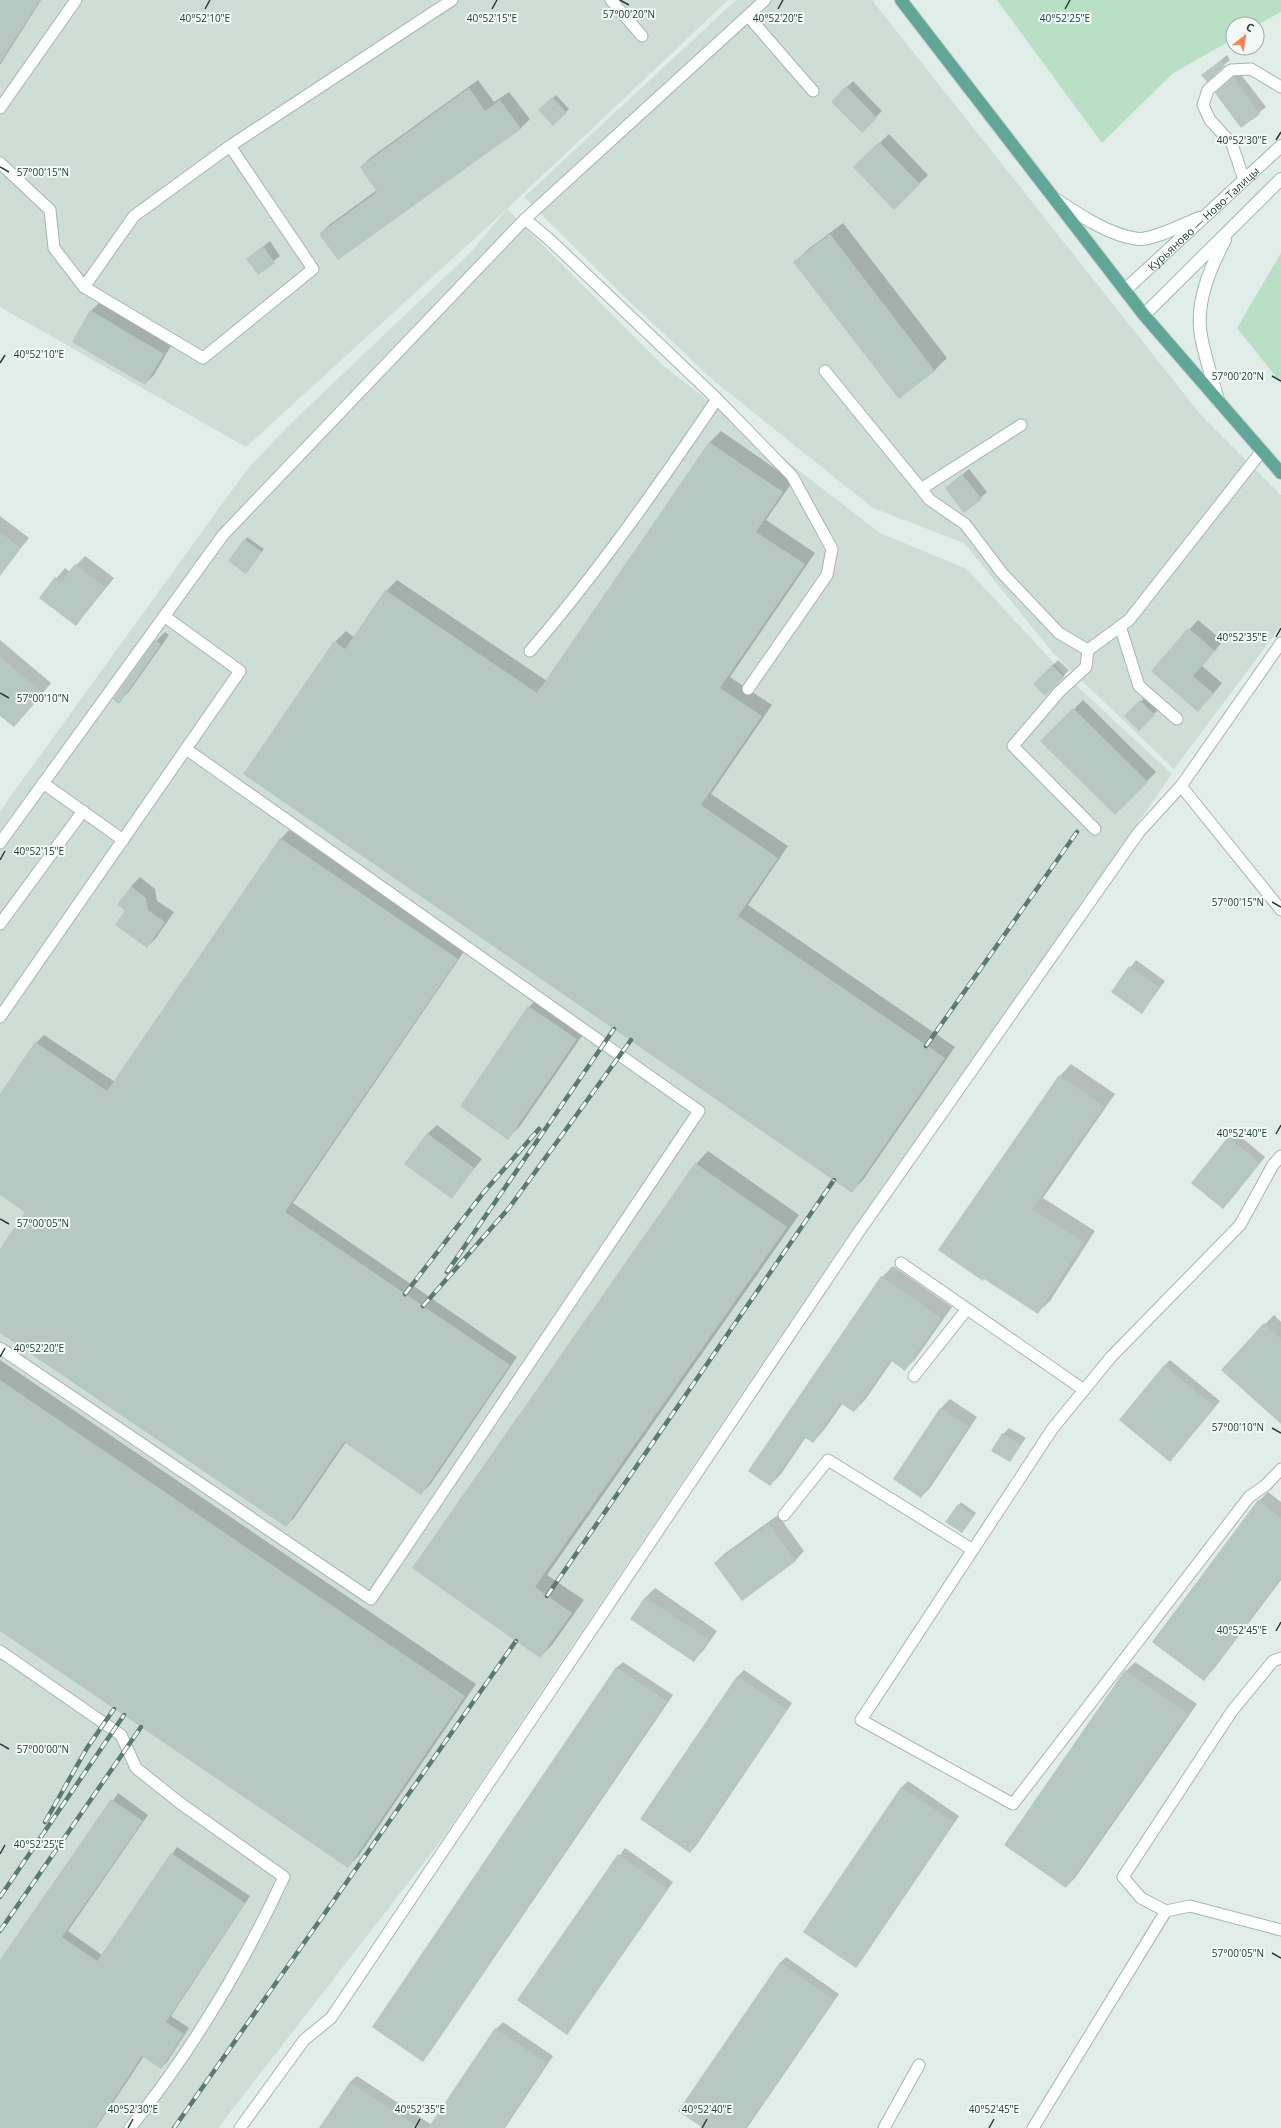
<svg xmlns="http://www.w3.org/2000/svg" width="1281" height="2128" font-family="'Open Sans',sans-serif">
	<rect width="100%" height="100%" fill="#e1ede8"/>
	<!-- built -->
	<g fill="#cfddd7">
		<path d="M0,0H728L507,209L661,364L880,533L967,569L1065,675L1172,774L833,1258L443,1838L218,2128H0V811L246,471L285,429L471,252L507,209L246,447L0,307Z"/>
		<path d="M736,0H872L1200,414L1281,495V626L1174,769L1053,653L964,543L873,508L713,380L628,300L524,197Z"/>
	</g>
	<!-- green -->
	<g fill="#b8e0c5">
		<path d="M997,0H1281V12L1257,25L1233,24V39L1172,74L1102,143Z"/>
		<path d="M1281,253V383L1237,328Z"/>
	</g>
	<!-- shadow -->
	<g fill="#0003">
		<path d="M0,0H41L0,65Z"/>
		<path d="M1227,55L1230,60L1224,65L1203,75Z"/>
		<path d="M1239,72L1266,107L1241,127L1222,87Z"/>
		<path d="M478,80L494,102L509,92L530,119L521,128L338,259L320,234L329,225L377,190L361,167L370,158Z"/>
		<path d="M853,81L882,111L862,131L832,102Z"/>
		<path d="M556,95L569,109L553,124L540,110Z"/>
		<path d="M889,134L928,175L894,208L864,158Z"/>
		<path d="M843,223L947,358L935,370L899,398L795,262L807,250Z"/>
		<path d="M270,241L280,256L258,274L247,259Z"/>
		<path d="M100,302L172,344L154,375L145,384L91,311Z"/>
		<path d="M721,431L793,481L766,520L815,553L730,677L772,705L711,794L788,846L748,905L955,1047L863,1180L852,1191L335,642L346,631L354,637L386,591L397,580L547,681L710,442Z"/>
		<path d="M969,469L987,492L965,511L946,488Z"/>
		<path d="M0,516L29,538L0,574Z"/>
		<path d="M247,537L264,549L248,570L229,561Z"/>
		<path d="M85,556L114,578L76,625L40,598L65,568L70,572Z"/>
		<path d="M1198,620L1223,641L1202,666L1222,683L1207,701L1152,671Z"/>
		<path d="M165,632L169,635L128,693L118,702L156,641Z"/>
		<path d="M0,640L51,683L23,717L0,715Z"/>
		<path d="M1058,660L1069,670L1045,695L1034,684Z"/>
		<path d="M1147,695L1160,708L1139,729L1126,716Z"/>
		<path d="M1083,700L1156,772L1115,813L1042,741Z"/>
		<path d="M289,830L465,950L293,1203L517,1357L430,1485L421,1493L346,1442L294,1518L286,1526L0,1331V1251L27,1211L0,1193V1096L36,1043L44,1035L115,1082L281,839Z"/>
		<path d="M140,877L155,889L157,901L174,912L156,938L147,947L126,910L131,886Z"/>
		<path d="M1136,960L1165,981L1142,1012L1112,992Z"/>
		<path d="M541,995L588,1027L520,1126L508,1138L529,1007Z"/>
		<path d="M1071,1064L1115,1094L1043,1198L1095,1231L1050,1301L1038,1312L984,1278L1060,1076Z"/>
		<path d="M437,1125L482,1159L451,1197L427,1134Z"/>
		<path d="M1235,1132L1265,1157L1229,1202L1192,1183Z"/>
		<path d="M708,1151L799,1215L547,1575L584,1600L552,1645L540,1657L413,1568L696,1164Z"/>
		<path d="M893,1266L952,1307L916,1358L905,1369L892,1361L865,1400L854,1411L843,1403L824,1430L813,1442L806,1437L781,1474L770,1485L882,1277Z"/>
		<path d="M1274,1315L1281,1322V1414L1265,1324Z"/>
		<path d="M0,1360L476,1684L360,1854L348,1867L0,1630Z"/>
		<path d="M1170,1360L1220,1401L1170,1461L1164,1366Z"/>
		<path d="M950,1399L977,1417L930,1488L921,1497L894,1479L941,1408Z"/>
		<path d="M1009,1428L1026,1438L1009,1461L1003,1434Z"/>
		<path d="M1268,1492L1281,1502V1580L1213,1670L1204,1679L1259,1501Z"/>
		<path d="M961,1502L976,1513L964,1529L959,1505Z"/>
		<path d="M778,1515L804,1551L795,1561L715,1563L724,1554Z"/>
		<path d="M655,1588L717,1631L703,1651L694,1660L645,1598Z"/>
		<path d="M623,1662L673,1695L428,2055L422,2060L373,2027L617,1667Z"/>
		<path d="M1135,1662L1197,1704L1075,1878L1066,1887L1005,1845L1126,1671Z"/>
		<path d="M744,1670L792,1703L696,1846L690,1852L641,1819L738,1676Z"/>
		<path d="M908,1781L959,1816L861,1961L855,1966L804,1932L902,1787Z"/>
		<path d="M118,1793L148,1815L68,1931L102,1955L177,1847L250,1896L171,2016L189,2028L167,2062L161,2068L144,2056L96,2128H0V1962Z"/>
		<path d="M625,1848L673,1882L567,2033L518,2000Z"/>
		<path d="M786,1957L839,1994L747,2128H705L780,1963Z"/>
		<path d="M503,2022L553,2056L505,2128H320L350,2082L357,2076L432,2125L496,2029Z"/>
	</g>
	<!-- building -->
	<g fill="#b6c8c1">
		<path d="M0,0H40L0,63Z"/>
		<path d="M1220,61L1225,66L1207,82L1201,75Z"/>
		<path d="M1233,77L1260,114L1241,128L1215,93Z"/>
		<path d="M846,86L877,118L862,133L831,102Z"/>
		<path d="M469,88L485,111L500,100L521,129L338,260L319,234L377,192L360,167Z"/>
		<path d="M552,97L567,113L553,126L538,110Z"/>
		<path d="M879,142L920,184L894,210L853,167Z"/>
		<path d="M830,234L935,371L899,399L793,262Z"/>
		<path d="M263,246L275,263L258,275L246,259Z"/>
		<path d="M90,310L164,354L145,385L72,342Z"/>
		<path d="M709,442L783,492L756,532L805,564L720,688L762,716L701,805L778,858L738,916L945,1058L852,1193L243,774L334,641L345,649L385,590L537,693Z"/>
		<path d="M962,474L982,499L964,513L945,488Z"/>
		<path d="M0,532L21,548L0,576Z"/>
		<path d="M244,539L262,552L246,574L228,561Z"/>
		<path d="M75,564L105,587L76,626L39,598L55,577L61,582Z"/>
		<path d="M1188,628L1215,651L1193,676L1213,693L1198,712L1151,671Z"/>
		<path d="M155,640L161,644L119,704L113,699Z"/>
		<path d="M0,657L43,693L14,727L0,716Z"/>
		<path d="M1052,665L1064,677L1045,696L1033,684Z"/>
		<path d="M1140,700L1155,715L1139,731L1124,716Z"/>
		<path d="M1073,708L1148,782L1115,815L1040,741Z"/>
		<path d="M280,838L458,959L285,1212L510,1365L421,1495L344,1442L286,1527L0,1333V1249L25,1212L0,1195V1094L35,1042L107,1091Z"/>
		<path d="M131,886L146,898L148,910L165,922L147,948L115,925L125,910L117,905Z"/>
		<path d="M1129,966L1160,987L1142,1014L1111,992Z"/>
		<path d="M528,1006L577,1039L508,1140L460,1106Z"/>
		<path d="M1059,1075L1104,1106L1032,1209L1084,1242L1038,1314L984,1279L983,1281L938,1250Z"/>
		<path d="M427,1133L474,1168L452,1199L404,1164Z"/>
		<path d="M1228,1137L1260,1163L1223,1209L1191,1183Z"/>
		<path d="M695,1163L787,1227L535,1587L572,1613L540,1658L412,1568Z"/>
		<path d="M881,1276L941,1318L905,1371L890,1360L854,1412L840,1403L813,1443L804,1437L770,1486L748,1471Z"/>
		<path d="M1264,1323L1281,1339V1424L1221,1370Z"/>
		<path d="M1164,1365L1215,1407L1170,1462L1119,1420Z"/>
		<path d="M0,1380L465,1696L348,1868L0,1631Z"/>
		<path d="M940,1408L969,1426L921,1498L893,1479Z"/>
		<path d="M1002,1433L1021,1445L1010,1462L991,1451Z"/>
		<path d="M1258,1500L1281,1518V1578L1204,1681L1152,1642Z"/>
		<path d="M958,1504L974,1516L962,1533L945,1522Z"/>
		<path d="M769,1524L796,1561L742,1601L714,1563Z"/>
		<path d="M645,1597L709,1640L694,1662L630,1619Z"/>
		<path d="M616,1667L667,1701L423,2062L372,2027Z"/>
		<path d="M1125,1670L1188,1714L1066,1888L1004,1845Z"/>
		<path d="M737,1676L787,1710L690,1853L640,1819Z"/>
		<path d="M901,1787L954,1822L856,1968L803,1932Z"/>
		<path d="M111,1799L143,1821L62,1937L97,1961L171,1853L245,1903L166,2022L184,2034L161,2069L142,2056L95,2128H0V1960Z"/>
		<path d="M618,1854L668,1889L567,2035L517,2000Z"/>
		<path d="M780,1962L834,2000L746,2128H703L678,2111Z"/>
		<path d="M495,2028L547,2063L504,2128H428Z"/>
		<path d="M350,2082L420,2128H319Z"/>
	</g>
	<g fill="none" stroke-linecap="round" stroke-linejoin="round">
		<!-- service casing -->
		<g stroke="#a3b6b0" stroke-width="13">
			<g id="service">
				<path d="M611,0L642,36"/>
				<path d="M748,16L813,91"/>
				<path d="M0,108L76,0"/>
				<path d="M230,146L313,269L203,358L84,287L134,216L230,146L452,0"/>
				<path d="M0,163L50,210L54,248L84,287"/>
				<path d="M1244,180L1232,144L1210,120L1203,105L1208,90L1231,70L1251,69L1281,87"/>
				<path d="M525,219L550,240L717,399C659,485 598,572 530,651"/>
				<path d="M825,371L930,500L965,524L1002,573L1059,633L1088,650L1129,620L1261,452"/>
				<path d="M717,399L792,476L832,549L827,575L748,689"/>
				<path d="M921,489L1021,425"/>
				<path d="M1120,626L1139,686L1177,719"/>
				<path d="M1088,650L1086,667L1059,692L1013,746L1095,829"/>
				<path d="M43,783L123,840"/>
				<path d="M1181,786L1281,910"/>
				<path d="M0,843L223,535L525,219L765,0"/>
				<path d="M0,924L83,811"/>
				<path d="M0,1017L240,671L164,616"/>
				<path d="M1281,1156L1273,1165L1240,1225L1111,1357L1053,1428L861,1720L1013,1804L1249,1497L1266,1485L1281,1469"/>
				<path d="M901,1263L1084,1390"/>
				<path d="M0,1348L371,1599L699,1111L186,749"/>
				<path d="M914,1376L967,1309"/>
				<path d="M784,1515L828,1460L973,1550"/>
				<path d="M0,1651L121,1735L136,1768L180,1803L284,1877C243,1965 191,2052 130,2128"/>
				<path d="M1166,1911L1141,1898L1123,1877L1232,1711L1273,1661L1281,1658"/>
				<path d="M240,2128L304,2040L331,2018L858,1233L1139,832L1181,786L1281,643"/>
				<path d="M884,2128L919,2065"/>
				<path d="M1033,2128L1166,1911L1190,1906L1281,1930"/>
			</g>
		</g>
		<!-- secondary casing -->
		<g stroke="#9ebab1" stroke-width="14">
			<g id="secondary">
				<path d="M1057,200C1079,215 1111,236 1138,239C1154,240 1184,224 1199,218"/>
				<path id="s1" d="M1125,290L1281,146"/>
				<path d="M1144,315L1281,179"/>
				<path d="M1218,401C1213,380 1205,358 1201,336C1195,303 1210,268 1225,240"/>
			</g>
		</g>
		<!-- primary casing -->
		<g stroke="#c1cac8" stroke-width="14">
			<path id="primary" d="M901,0L1144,315L1281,473"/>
		</g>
		<!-- service -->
		<use href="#service" stroke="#fff" stroke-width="11"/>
		<!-- secondary -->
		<use href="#secondary" stroke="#fff" stroke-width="12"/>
		<!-- primary -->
		<use href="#primary" stroke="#61a798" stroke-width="12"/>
		<!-- rail casing -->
		<g stroke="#5a7b74" stroke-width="4.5">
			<g id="rail">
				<path d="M926,1046L1077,832"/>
				<path d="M447,1272L614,1029"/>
				<path d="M405,1294L484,1192L539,1129"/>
				<path d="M423,1306L509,1208L631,1040"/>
				<path d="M547,1596L834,1180"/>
				<path d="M45,1822L87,1748L114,1709"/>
				<path d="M0,1897L124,1715"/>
				<path d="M0,1931L141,1727"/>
				<path d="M174,2128L516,1641"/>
			</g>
		</g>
		<!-- rail -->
		<use href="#rail" stroke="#f2f9f6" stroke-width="3" stroke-dasharray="9" stroke-linecap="butt"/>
	</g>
	<!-- ticks -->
	<path fill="none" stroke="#204039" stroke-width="1.5" d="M620,0L629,5M205,9L210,0M492,9L497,0M778,9L783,0M1065,9L1070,0M1276,140L1281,132M0,167L9,172M0,363L5,355M1272,376L1281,381M1276,637L1281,628M0,693L9,698M0,860L5,851M1272,902L1281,907M1276,1134L1281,1125M0,1219L9,1224M0,1357L5,1348M1272,1428L1281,1433M1276,1631L1281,1622M0,1744L9,1749M0,1854L5,1845M1272,1953L1281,1958M128,2128L133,2119M415,2128L420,2119M702,2128L707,2119M989,2128L994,2119"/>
	<g text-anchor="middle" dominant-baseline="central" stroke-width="4" stroke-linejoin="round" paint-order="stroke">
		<!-- street labels -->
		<g font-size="11" fill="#204039" stroke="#f2f9f6">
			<text stroke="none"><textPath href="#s1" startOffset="106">Курьяново — Ново-Талицы</textPath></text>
		</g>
	</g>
	<g font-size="10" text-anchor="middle" fill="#204039" stroke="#f2f9f6" stroke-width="4" stroke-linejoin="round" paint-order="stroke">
		<text x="629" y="18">57°00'20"N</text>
		<text x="205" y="22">40°52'10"E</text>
		<text x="492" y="22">40°52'15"E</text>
		<text x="778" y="22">40°52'20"E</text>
		<text x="1065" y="22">40°52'25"E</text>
		<text x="1242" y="144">40°52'30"E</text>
		<text x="43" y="176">57°00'15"N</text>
		<text x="39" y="358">40°52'10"E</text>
		<text x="1238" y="380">57°00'20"N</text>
		<text x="1242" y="641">40°52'35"E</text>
		<text x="43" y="702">57°00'10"N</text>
		<text x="39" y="855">40°52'15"E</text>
		<text x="1238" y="906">57°00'15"N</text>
		<text x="1242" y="1137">40°52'40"E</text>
		<text x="43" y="1227">57°00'05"N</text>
		<text x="39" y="1352">40°52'20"E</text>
		<text x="1238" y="1431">57°00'10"N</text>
		<text x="1242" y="1634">40°52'45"E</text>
		<text x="43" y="1753">57°00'00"N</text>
		<text x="39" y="1848">40°52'25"E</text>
		<text x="1238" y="1957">57°00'05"N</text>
		<text x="133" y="2113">40°52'30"E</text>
		<text x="420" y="2113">40°52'35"E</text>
		<text x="707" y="2113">40°52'40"E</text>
		<text x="994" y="2113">40°52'45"E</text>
	</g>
	<!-- north arrow -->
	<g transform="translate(1245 36) rotate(30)"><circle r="19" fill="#f2f9f6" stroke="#9eafaa"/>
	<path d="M0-3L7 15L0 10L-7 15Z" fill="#ff814d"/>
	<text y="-6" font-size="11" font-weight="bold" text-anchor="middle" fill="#204039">С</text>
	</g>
</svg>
